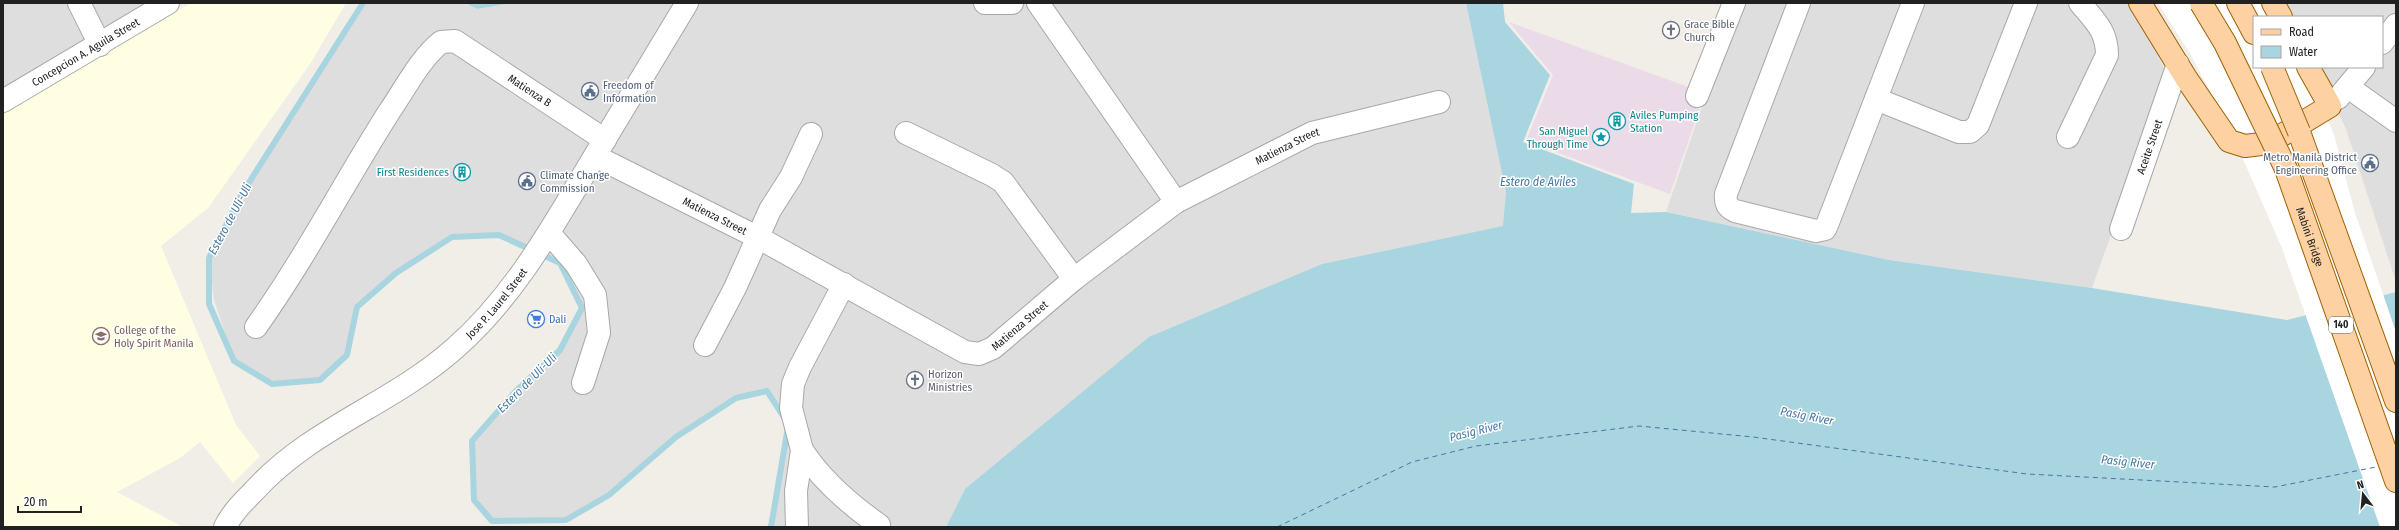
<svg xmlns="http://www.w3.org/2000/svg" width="2399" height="530" font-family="'Fira Sans Condensed',sans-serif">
	<rect width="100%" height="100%" fill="#f1eee8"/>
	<!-- residential -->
	<g fill="#dfdede">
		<path d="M3,3H146L3,88Z"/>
		<path d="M363,3H466L477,9L511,3H1466L1506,192L1504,226L1322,264L965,489L946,527H771L789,425L766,391L736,398L677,437L609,495L566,520L492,521L474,500L472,441L515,392L560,350L582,308L560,263L499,235L452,237L396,273L357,307L347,355L320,380L272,384L234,361L214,299L209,258L243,192Z"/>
		<path d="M1741,3H2132L2168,76L2092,288L1889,260L1666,212L1714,71Z"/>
		<path d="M2282,3H2396V282L2346,129L2316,67H2382V17H2291Z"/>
	</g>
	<!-- industrial -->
	<path fill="#ebdae8" d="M1509,22L1705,93L1670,194L1526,141L1553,75Z"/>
	<!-- education -->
	<path fill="#fffee3" d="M191,3H346L310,64L208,208L161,246L236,425L260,456L233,483L200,442L180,458L117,492L183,527H3V114Z"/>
	<!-- water -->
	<g fill="#a8d5df">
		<path d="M466,3H511L477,9Z"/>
		<path d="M1466,3H1503L1505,22L1550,75L1523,142L1634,184L1631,213L1666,212L1889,260L2092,288L2287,320L2396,292V527H946L965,489L1149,337L1322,264L1503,226L1506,192Z"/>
	</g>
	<!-- pier -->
	<path fill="#fff" d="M2158,3H2269L2278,17H2254V67H2306L2334,135L2355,213L2396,332V527H2380L2282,248L2233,136L2191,55Z"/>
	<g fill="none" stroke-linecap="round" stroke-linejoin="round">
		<!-- stream -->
		<g stroke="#a8d5df" stroke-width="6">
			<path d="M363,3L243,192L209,258V304L234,361L272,384L320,380L347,355L357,307L396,273L452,237L499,235L560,263L582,308L560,350L515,392L472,441L474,500L492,521L566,520L609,495L676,437L736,398L767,391L785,419"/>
			<path d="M771,527L788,427"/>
		</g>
		<!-- ferry -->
		<path stroke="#4578a3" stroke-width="1" stroke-dasharray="5 4" stroke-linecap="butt" d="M1277,527L1412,462L1476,446L1639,426L1753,437L2027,474L2275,487L2381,466"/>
		<!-- minor casing -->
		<g stroke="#a8a8a8" stroke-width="24">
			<g id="minor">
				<path d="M79,3L100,45"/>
				<path d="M985,3H1012"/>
				<path d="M1038,3L1176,202"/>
				<path d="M1799,3L1726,194C1725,203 1727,207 1735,211L1816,231L1825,229L1827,225L1913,3"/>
				<path d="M2382,43L2396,25"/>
				<path d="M2348,87L2396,121"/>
				<path d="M1697,96L1734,3"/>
				<path d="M2338,98L2364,67"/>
				<path d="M1876,99L1959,132H1970L1978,125L2026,3"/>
				<path id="s1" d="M3,101L168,3"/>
				<path d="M906,133L992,175L1003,182L1074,279"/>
				<path d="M2068,137L2107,55C2107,31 2095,21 2080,3"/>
				<path id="s2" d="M595,156L757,237L965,352L979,354L993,348L1074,279L1176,202L1312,133L1439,102"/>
				<path id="s3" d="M2121,229L2178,64"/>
				<path d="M549,233L576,264L595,295L599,333L583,383"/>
				<path id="s4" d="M256,327C305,258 344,183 389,112C405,89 419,60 441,42L455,41L605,140"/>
				<path d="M705,345L735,288L770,210L791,177L811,134"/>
				<path d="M802,450C822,481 849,504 879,525"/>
				<path id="s5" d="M225,527C232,513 243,502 254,491C311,428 392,404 454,349C514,297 553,226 593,159C624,107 656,55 687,3"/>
				<path d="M797,527L796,491L802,450L791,408L793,384L800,367L844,284"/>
			</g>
		</g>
		<!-- major casing -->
		<g stroke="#9e6200" stroke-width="24">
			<g id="major">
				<path d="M2140,3L2186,78L2229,141L2245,146L2269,143L2330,106L2308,67"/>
				<path d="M2238,3L2254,33"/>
				<path d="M2273,3L2281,17"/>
				<path d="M2299,132L2396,401"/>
				<path id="s6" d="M2286,169L2396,481"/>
			</g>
		</g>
		<!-- minor -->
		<use href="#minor" stroke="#fff" stroke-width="22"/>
		<!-- major -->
		<use href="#major" stroke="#fdd1a2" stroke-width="22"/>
		<!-- major-bridge casing -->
		<g stroke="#9e6200" stroke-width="24" stroke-linecap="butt">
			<g id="major-bridge">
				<path d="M2201,3L2225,43L2286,169"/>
				<path d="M2272,67L2299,132"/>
			</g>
		</g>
		<!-- major-bridge -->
		<use href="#major-bridge" stroke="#fdd1a2" stroke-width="22"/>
	</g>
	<!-- icons -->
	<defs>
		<g id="church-ring" transform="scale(0.9)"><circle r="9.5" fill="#fff" stroke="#6b7280" stroke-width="1.5"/><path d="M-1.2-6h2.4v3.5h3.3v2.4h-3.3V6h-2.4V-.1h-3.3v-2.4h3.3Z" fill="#6b7280"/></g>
		<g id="civic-ring" transform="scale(0.9)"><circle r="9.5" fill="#fff" stroke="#5c6f8a" stroke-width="1.5"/><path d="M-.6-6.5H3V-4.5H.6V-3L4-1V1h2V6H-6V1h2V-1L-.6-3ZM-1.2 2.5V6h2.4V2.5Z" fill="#5c6f8a"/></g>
		<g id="building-ring" transform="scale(0.9)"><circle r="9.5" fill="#fff" stroke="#0f9aa8" stroke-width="1.5"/><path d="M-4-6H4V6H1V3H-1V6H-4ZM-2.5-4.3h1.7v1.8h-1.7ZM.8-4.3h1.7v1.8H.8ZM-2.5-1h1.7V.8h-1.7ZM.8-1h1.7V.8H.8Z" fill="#0f9aa8"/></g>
		<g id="sight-ring" transform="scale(0.9)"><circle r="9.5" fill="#fff" stroke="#0f9aa8" stroke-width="1.5"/><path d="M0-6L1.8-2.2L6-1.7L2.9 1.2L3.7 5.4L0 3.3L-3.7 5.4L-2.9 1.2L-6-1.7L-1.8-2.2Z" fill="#0f9aa8"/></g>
		<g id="supermarket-ring" transform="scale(0.9)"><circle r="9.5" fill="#fff" stroke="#3f7fe0" stroke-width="1.5"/><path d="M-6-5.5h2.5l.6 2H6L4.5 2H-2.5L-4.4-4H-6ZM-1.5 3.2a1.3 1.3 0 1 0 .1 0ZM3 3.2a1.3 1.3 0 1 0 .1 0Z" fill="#3f7fe0"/></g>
		<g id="university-ring" transform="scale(0.9)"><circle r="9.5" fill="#fff" stroke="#8d6e63" stroke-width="1.5"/><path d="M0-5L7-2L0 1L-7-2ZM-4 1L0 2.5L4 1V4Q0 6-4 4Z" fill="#8d6e63"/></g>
	</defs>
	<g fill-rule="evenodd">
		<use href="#church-ring" x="1671" y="30"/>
		<use href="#civic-ring" x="590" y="91"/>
		<use href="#building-ring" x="1617" y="121"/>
		<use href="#sight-ring" x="1601" y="137"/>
		<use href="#civic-ring" x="2370" y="163"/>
		<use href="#building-ring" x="462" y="172"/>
		<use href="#civic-ring" x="527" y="181"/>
		<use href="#supermarket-ring" x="536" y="319"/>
		<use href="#university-ring" x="101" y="336"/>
		<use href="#church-ring" x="915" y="380"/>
	</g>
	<g text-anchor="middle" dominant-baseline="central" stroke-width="3" stroke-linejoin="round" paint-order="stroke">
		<!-- shield labels -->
		<rect fill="#fff" stroke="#646464" stroke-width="1" x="2329" y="317" width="24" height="16" rx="3"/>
		<g font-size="10" font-weight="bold" fill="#212121">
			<text x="2341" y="325">140</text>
		</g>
		<!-- worship labels -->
		<g font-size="11" fill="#5b616d" stroke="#fff" text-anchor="start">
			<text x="1684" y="24">Grace Bible<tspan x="1684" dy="13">Church</tspan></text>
			<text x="928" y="374">Horizon<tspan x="928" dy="13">Ministries</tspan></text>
		</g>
		<!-- street labels -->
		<g font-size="11" fill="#212121" stroke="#fff">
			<text stroke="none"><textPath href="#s1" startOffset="96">Concepcion A. Aguila Street</textPath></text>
			<text stroke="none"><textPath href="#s4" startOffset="444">Matienza B</textPath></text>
			<text stroke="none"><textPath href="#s2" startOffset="807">Matienza Street</textPath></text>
			<text stroke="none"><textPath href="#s3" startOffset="87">Aceite Street</textPath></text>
			<text stroke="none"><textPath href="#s2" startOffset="134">Matienza Street</textPath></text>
			<text stroke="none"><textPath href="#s6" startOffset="72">Mabini Bridge</textPath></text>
			<text stroke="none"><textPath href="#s5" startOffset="355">Jose P. Laurel Street</textPath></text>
			<text stroke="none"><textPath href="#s2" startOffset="483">Matienza Street</textPath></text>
		</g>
		<!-- service labels -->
		<g font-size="11" fill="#4e5e75" stroke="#fff" text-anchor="start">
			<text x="603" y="85">Freedom of<tspan x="603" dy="13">Information</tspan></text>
			<text x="2357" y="157" text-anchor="end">Metro Manila District<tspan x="2357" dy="13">Engineering Office</tspan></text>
			<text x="540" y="175">Climate Change<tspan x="540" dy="13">Commission</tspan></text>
		</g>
		<!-- culture labels -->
		<g font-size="11" fill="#0d838f" stroke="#fff" text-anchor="end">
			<text x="1630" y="115" text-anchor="start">Aviles Pumping<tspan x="1630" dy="13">Station</tspan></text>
			<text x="1588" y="131">San Miguel<tspan x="1588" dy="13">Through Time</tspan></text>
			<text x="449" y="172">First Residences</text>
		</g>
		<!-- shop labels -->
		<g font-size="11" fill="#366cbe" stroke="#fff" text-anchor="start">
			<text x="549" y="319">Dali</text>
		</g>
		<!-- education labels -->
		<g font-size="11" fill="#785e54" stroke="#fff" text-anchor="start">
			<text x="114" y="330">College of the<tspan x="114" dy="13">Holy Spirit Manila</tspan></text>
		</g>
		<!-- water labels -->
		<g font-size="12" font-style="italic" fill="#4578a3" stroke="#fff">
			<text x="1538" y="182">Estero de Aviles</text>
			<text transform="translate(230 219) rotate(-62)">Estero de Uli-Uli</text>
			<text transform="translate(527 383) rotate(-45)">Estero de Uli-Uli</text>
			<text transform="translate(1807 416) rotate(11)">Pasig River</text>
			<text transform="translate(1476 431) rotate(-14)">Pasig River</text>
			<text transform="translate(2128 462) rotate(6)">Pasig River</text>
		</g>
	</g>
	<!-- border -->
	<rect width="2399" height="530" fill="none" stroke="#212121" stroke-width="8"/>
	<!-- legend -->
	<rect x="2253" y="16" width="130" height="52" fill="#ffffff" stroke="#a6a6a6"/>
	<rect x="2261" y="29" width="20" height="6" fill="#fdd1a2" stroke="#a6a6a6"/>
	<text x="2289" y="36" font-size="12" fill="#212121">Road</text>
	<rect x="2261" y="46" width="20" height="12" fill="#a8d5df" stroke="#a6a6a6"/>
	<text x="2289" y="56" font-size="12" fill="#212121">Water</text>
	<!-- north arrow -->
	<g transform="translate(2363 494) rotate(344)" stroke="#ffffff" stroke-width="3" paint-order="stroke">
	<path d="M0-3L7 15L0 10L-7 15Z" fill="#212121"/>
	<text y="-6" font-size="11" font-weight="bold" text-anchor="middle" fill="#212121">N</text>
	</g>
	<!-- scale -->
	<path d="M18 506v6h63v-6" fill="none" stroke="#212121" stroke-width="2"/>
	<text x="24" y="506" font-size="12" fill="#212121" stroke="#ffffff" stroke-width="3" paint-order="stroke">20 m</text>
</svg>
